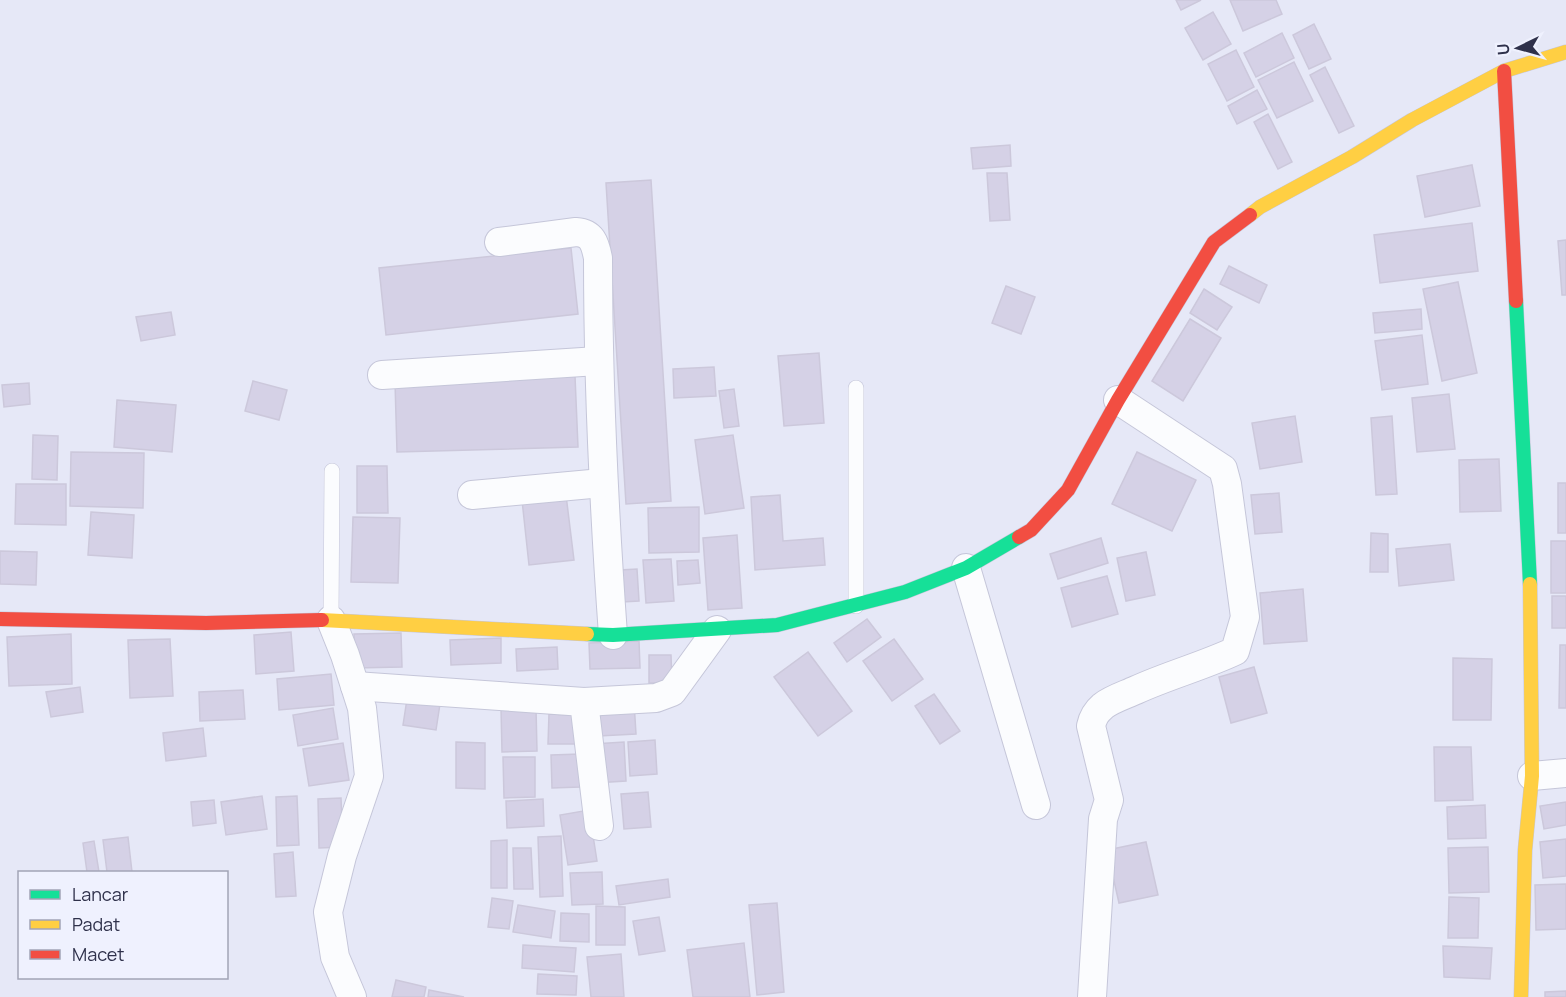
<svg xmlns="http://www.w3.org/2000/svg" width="1566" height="997" font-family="Manrope,sans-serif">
	<rect width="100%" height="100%" fill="#e6e8f7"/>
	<!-- building -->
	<g fill="#d5d1e6" stroke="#ccc8db" stroke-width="1.5">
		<path d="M1176,0H1201L1181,10Z"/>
		<path d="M1230,0H1276L1282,14L1243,31Z"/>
		<path d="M1213,12L1231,44L1203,60L1185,28Z"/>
		<path d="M1314,24L1331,59L1309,69L1293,35Z"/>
		<path d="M1282,33L1294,58L1256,77L1244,53Z"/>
		<path d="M1236,50L1254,87L1227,101L1208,64Z"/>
		<path d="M1294,62L1313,101L1277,118L1258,80Z"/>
		<path d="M1325,67L1354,126L1339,133L1310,75Z"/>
		<path d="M1257,90L1267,109L1237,124L1228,106Z"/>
		<path d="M1268,114L1292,162L1278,169L1254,122Z"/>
		<path d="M1010,145L1011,166L973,169L971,148Z"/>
		<path d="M1472,165L1480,206L1425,217L1417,176Z"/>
		<path d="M987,173H1007L1010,220L990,221Z"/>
		<path d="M651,180L671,501L626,504L606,183Z"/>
		<path d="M1472,223L1478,271L1380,283L1374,235Z"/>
		<path d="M1566,240V295H1562L1558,241Z"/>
		<path d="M571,248L578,314L386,335L379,268Z"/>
		<path d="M1229,266L1267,285L1259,303L1220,284Z"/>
		<path d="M1458,282L1477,373L1442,381L1423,289Z"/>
		<path d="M1006,286L1035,297L1021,334L992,323Z"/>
		<path d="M1204,289L1232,307L1217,330L1190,313Z"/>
		<path d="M1421,309L1422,329L1375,333L1373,313Z"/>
		<path d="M171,312L175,335L141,341L136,317Z"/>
		<path d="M1190,319L1221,338L1183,401L1152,381Z"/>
		<path d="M1422,335L1428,384L1382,390L1375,341Z"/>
		<path d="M819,353L824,423L784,426L778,356Z"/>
		<path d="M714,367L716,396L674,398L673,369Z"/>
		<path d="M575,376L578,447L397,452L395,382Z"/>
		<path d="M253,381L287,390L279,420L245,411Z"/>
		<path d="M29,383L30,404L4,407L2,385Z"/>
		<path d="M734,389L739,426L724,428L719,391Z"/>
		<path d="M1449,394L1455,449L1417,452L1412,398Z"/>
		<path d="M117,400L176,405L172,452L114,447Z"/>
		<path d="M1295,416L1302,462L1260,469L1252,423Z"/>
		<path d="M1392,416L1397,494L1376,495L1371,418Z"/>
		<path d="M33,435L58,436L57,480L32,479Z"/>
		<path d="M733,435L744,508L705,514L695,440Z"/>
		<path d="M71,452L144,453L143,508L70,506Z"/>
		<path d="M1137,452L1196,480L1172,531L1112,504Z"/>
		<path d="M1499,459L1501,511L1460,512L1459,460Z"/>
		<path d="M357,466H387L388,513H357Z"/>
		<rect x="1558" y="483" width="8" height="50"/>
		<path d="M16,484H66V525L15,524Z"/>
		<path d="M1279,493L1282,532L1255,534L1251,495Z"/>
		<path d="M566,495L574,560L529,565L522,500Z"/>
		<path d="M780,495L783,541L823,538L825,565L755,570L751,497Z"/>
		<path d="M699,507V552L649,553L648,508Z"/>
		<path d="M91,512L134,515L132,558L88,555Z"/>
		<path d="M353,517L400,518L398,583L351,582Z"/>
		<path d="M1371,533L1388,534V572H1370Z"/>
		<path d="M737,535L742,608L708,610L703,538Z"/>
		<path d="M1101,538L1108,563L1058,579L1050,554Z"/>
		<rect x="1551" y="541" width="15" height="52"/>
		<path d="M1450,544L1454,580L1399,586L1396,549Z"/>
		<path d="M0,551L37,552L36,585L0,584Z"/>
		<path d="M1146,552L1155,595L1126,601L1117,558Z"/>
		<path d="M671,559L674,601L646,603L643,560Z"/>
		<path d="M698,560L700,583L678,585L677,561Z"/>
		<path d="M637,569L639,601L622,602L620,570Z"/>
		<path d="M1107,576L1118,614L1072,627L1061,588Z"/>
		<path d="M1303,589L1307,641L1264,644L1260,593Z"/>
		<rect x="1552" y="596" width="14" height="32"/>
		<path d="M867,619L881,637L847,662L834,643Z"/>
		<path d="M291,632L294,671L256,674L254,635Z"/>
		<path d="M401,633L402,667L355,668L354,634Z"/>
		<path d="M71,634L72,684L9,686L7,637Z"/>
		<path d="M501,638V663L451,665L450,640Z"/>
		<path d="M170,639L173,696L130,698L128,640Z"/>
		<path d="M894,639L923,679L892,701L863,661Z"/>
		<path d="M639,641L640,668L590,669L589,643Z"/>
		<path d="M1560,645H1566V708H1559Z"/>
		<path d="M557,647L558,669L517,671L516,649Z"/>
		<path d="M808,652L852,711L818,736L774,677Z"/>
		<path d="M649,655H671L672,683H649Z"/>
		<path d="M1453,658L1492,659L1491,720H1453Z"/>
		<path d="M1254,667L1267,713L1231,723L1219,677Z"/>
		<path d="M331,674L334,705L279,710L277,679Z"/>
		<path d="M80,687L83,712L51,717L46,692Z"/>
		<path d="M243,690L245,719L200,721L199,692Z"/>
		<path d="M934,694L960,731L940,744L915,706Z"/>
		<path d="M407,699L440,704L436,730L403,725Z"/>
		<path d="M634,702L636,734L599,736L597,704Z"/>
		<path d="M333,708L338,739L298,746L293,715Z"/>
		<path d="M501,708H536L537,751L502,752Z"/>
		<path d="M549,714L576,715L575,744H548Z"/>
		<path d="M203,728L206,756L166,761L163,733Z"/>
		<path d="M655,740L657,774L630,776L628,742Z"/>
		<path d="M456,742L485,743V789L456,788Z"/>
		<path d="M624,742L626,781L595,783L593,744Z"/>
		<path d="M343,743L349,780L309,786L303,749Z"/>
		<path d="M1434,747H1471L1473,800L1435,801Z"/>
		<path d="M580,754V787L552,788L551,755Z"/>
		<path d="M503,757H535V797L504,798Z"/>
		<path d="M648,792L651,827L624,829L621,794Z"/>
		<path d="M262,796L267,829L226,835L221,802Z"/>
		<path d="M297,796L299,845L277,846L276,797Z"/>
		<path d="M341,798L343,847L319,848L318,799Z"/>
		<path d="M543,799L544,826L507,828L506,801Z"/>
		<path d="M214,800L216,823L193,826L191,802Z"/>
		<path d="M1566,802V825L1544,829L1540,806Z"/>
		<path d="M1485,805L1486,838L1448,839L1447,807Z"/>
		<path d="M589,810L597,861L568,865L560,815Z"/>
		<path d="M561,836L563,896L540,897L538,837Z"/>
		<path d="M128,837L132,872H107L103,840Z"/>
		<path d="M1566,839V876L1543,878L1540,842Z"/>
		<path d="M507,840V888H491V841Z"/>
		<path d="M94,841L99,872H87L83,843Z"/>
		<path d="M1146,842L1158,895L1119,903L1107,850Z"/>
		<path d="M1488,847L1489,892L1449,893L1448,848Z"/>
		<path d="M513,848H531L533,889H514Z"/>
		<path d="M293,852L296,896L276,897L274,854Z"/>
		<path d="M602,872L603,904L572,905L570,873Z"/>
		<path d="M668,879L670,897L619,905L616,886Z"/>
		<path d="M1566,884V929L1536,930L1535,885Z"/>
		<path d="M1449,897L1479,898L1478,938H1448Z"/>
		<path d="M492,898L513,901L509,929L488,927Z"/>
		<path d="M777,903L784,992L757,995L749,905Z"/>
		<path d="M518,905L555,911L551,938L513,932Z"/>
		<path d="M596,906L625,907V945H596Z"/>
		<path d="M561,913L589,914V942L560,941Z"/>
		<path d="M659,917L665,951L639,955L633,921Z"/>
		<path d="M744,943L750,997H693L687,950Z"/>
		<path d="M523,945L576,948L574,972L522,968Z"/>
		<path d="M1443,946L1492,948L1490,979L1444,977Z"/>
		<path d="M621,954L624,997H591L587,957Z"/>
		<path d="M538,974L577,976L576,995L537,994Z"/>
		<path d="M396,980L426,987L424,997H392Z"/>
		<path d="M429,990L464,997H428Z"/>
		<path d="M1566,991V997H1545V992Z"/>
	</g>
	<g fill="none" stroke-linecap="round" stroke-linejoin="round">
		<!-- lane casing -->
		<g stroke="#c5c6d9" stroke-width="16">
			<g id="lane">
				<path d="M856,388V606"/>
				<path d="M331,620L332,471"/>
			</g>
		</g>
		<!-- street casing -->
		<g stroke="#c5c6d9" stroke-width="30">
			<g id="street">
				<path d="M499,242L576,232C592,233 595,243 598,258C598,384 604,509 613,635"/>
				<path d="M382,375L598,361"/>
				<path d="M472,495L602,483"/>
				<path d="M966,568L1036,805"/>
				<path d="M331,620L345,655L362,708L369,776L342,856L328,912L335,957L352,997"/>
				<path d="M355,686L584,702L599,826"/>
				<path d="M584,702L656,698L672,692L717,630"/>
				<path d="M1532,776L1566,773"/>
				<path d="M1092,997L1103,819L1109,800L1091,726C1093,717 1096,712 1103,706C1112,699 1125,695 1136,690C1169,675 1203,666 1235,651L1245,617L1227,484L1223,469L1118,400"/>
			</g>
		</g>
		<!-- fast casing -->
		<g stroke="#c5c6d9" stroke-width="15">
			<g id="fast">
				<path d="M1516,301L1530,584"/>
				<path d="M587,634L613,635L777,625L905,592L966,568L1019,537"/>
			</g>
		</g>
		<!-- slow casing -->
		<g stroke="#c5c6d9" stroke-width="15">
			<g id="slow">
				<path d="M1250,215L1260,207L1352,157L1412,120L1504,71L1566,52"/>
				<path d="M322,620L587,634"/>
				<path d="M1521,997L1525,850L1532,776L1530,584"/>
			</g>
		</g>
		<!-- jam casing -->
		<g stroke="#c5c6d9" stroke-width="15">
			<g id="jam">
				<path d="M1504,71L1516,301"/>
				<path d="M1019,537L1031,530L1068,490L1118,400L1214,242L1250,215"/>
				<path d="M0,619L206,623L322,620"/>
			</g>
		</g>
		<!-- lane -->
		<use href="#lane" stroke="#fbfcfe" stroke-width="15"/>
		<!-- street -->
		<use href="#street" stroke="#fbfcfe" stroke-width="28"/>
		<!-- fast -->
		<use href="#fast" stroke="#16e098" stroke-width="14"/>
		<!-- slow -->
		<use href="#slow" stroke="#ffcf43" stroke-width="14"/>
		<!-- jam -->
		<use href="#jam" stroke="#f24e42" stroke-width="14"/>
	</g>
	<!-- legend -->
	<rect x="18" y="871" width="210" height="108" fill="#eff1fe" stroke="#a2a4b6" stroke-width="1.5"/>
	<rect x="30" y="890" width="30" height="9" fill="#16e098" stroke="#a2a4b6" stroke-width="1.5"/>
	<text x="72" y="901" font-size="18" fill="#2f314b">Lancar</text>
	<rect x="30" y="920" width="30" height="9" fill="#ffcf43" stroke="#a2a4b6" stroke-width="1.5"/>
	<text x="72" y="931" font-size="18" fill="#2f314b">Padat</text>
	<rect x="30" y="950" width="30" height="9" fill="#f24e42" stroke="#a2a4b6" stroke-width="1.5"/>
	<text x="72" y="961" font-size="18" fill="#2f314b">Macet</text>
	<!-- north arrow -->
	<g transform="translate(1518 48) rotate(265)" stroke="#eff1fe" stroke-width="4.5" paint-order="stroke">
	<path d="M0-4.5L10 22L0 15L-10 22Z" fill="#2f314b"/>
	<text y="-9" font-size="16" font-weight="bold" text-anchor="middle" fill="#2f314b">U</text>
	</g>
</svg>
